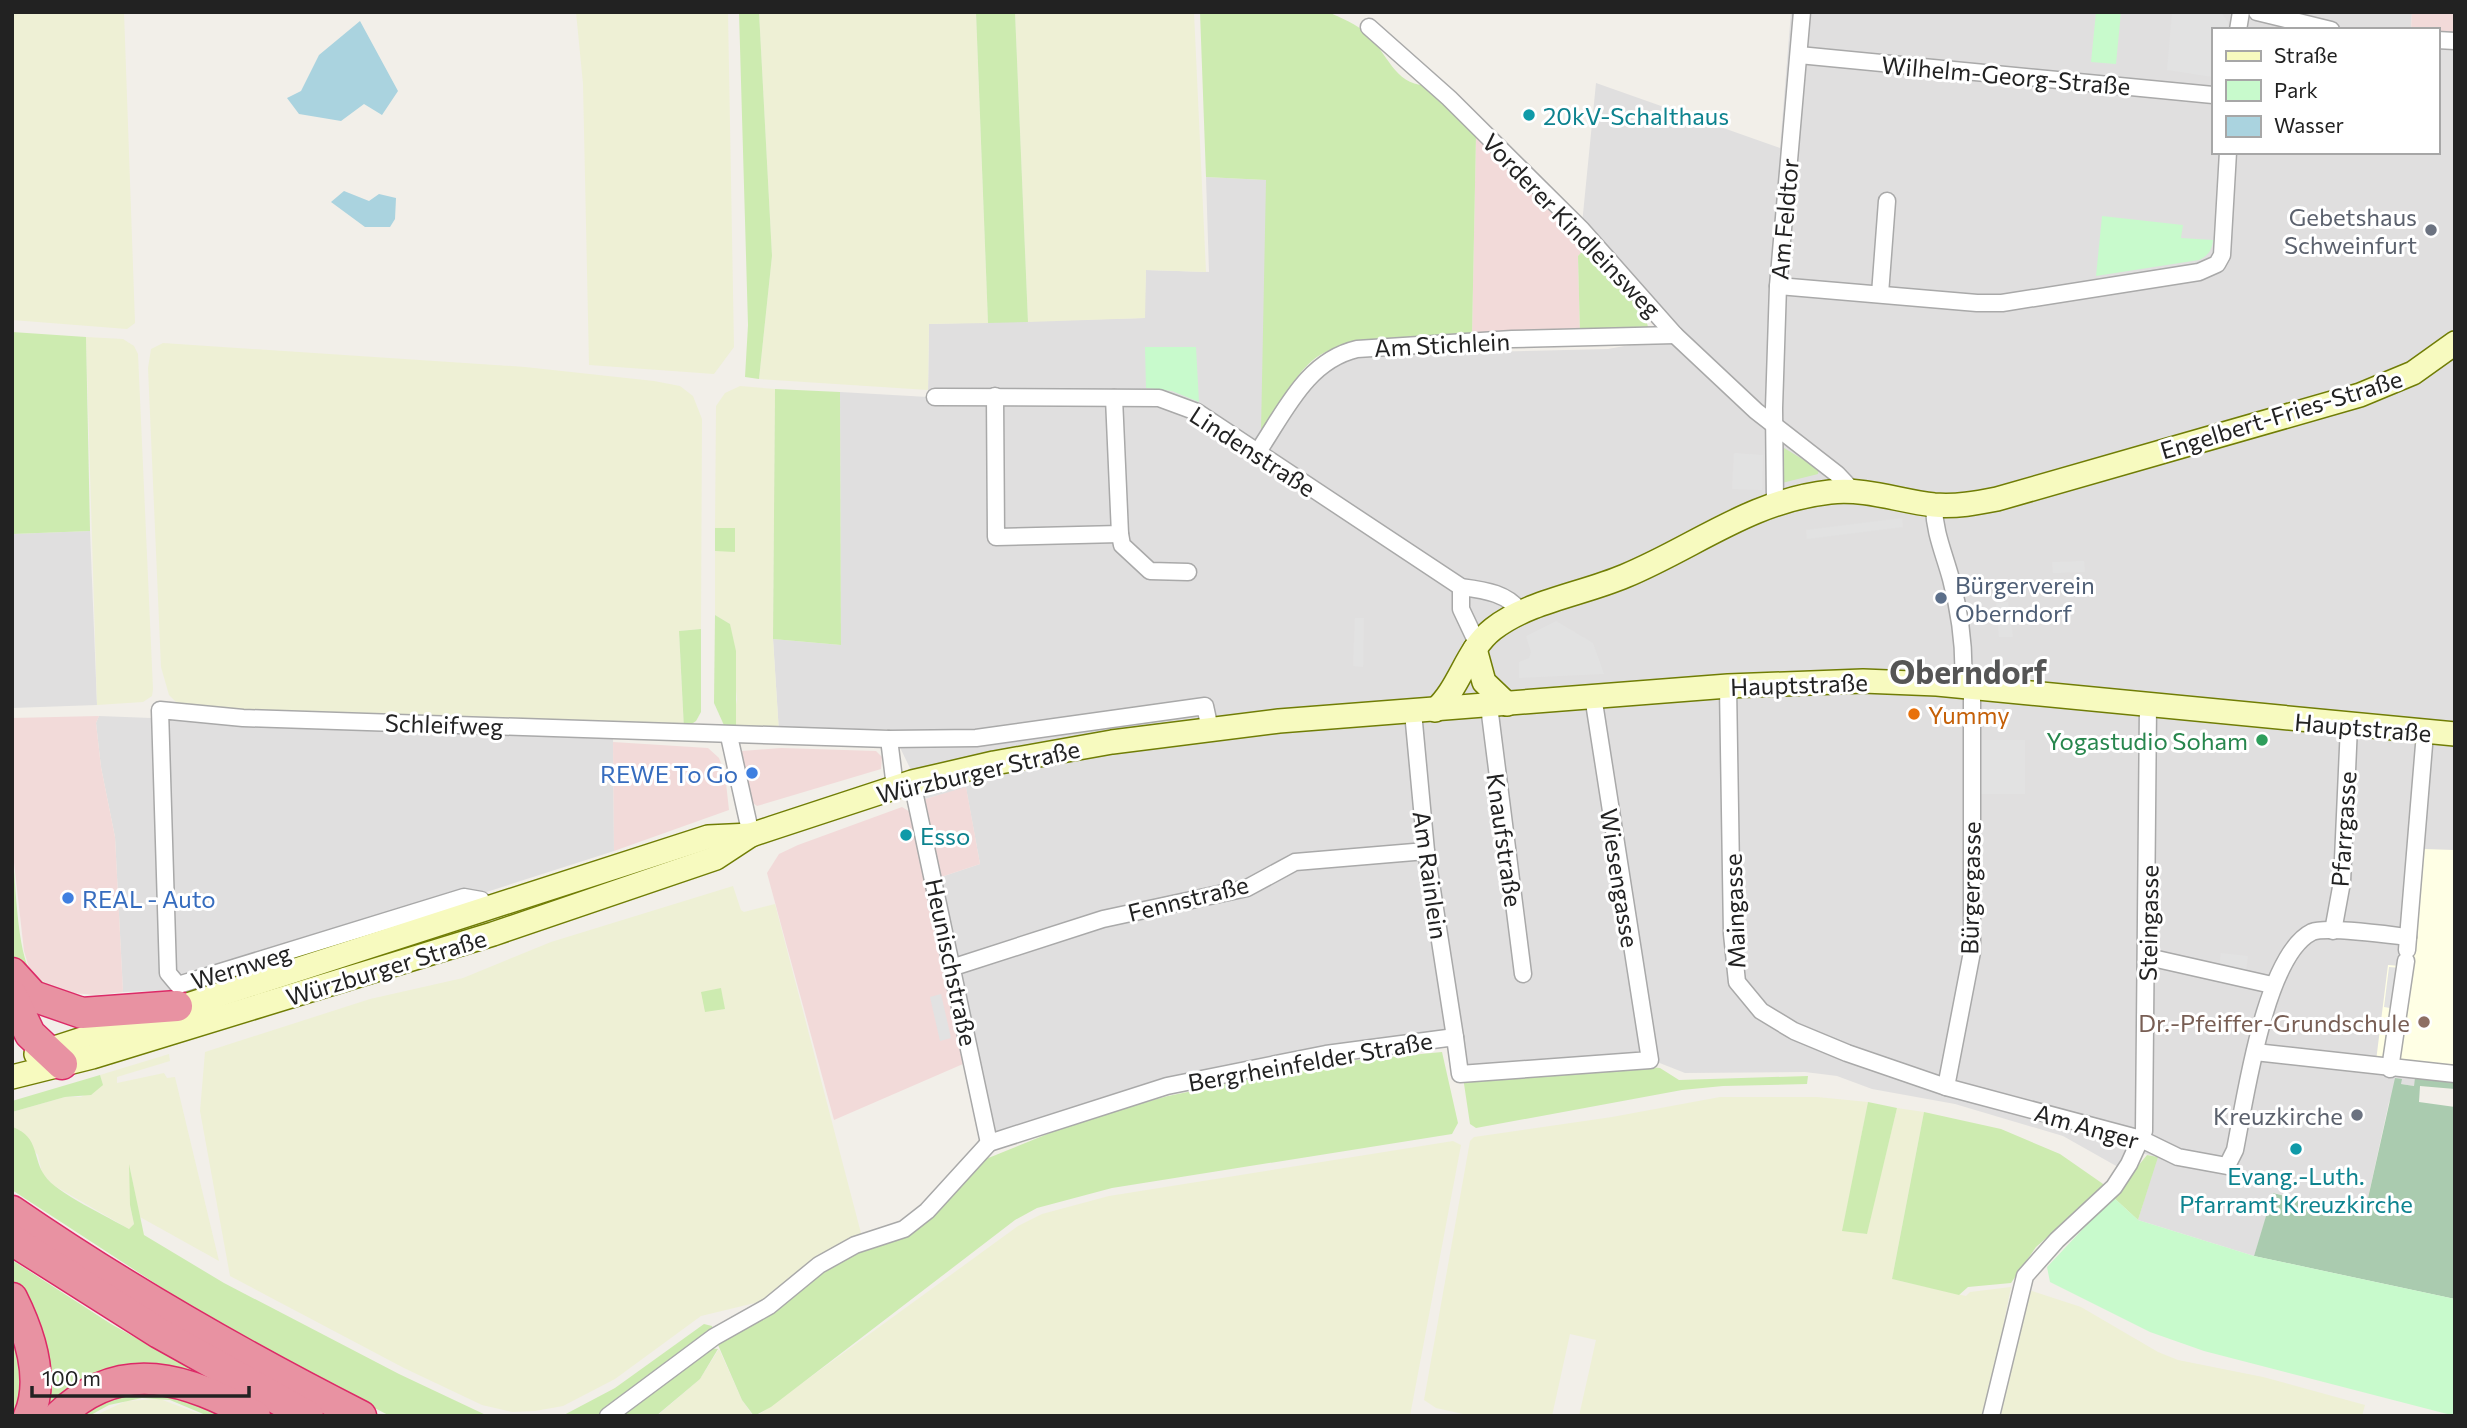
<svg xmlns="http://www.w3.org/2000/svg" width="2467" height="1428" font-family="Commissioner,sans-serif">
	<rect width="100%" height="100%" fill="#f2efe9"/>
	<!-- residential -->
	<g fill="#e0dfdf">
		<path d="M1791,12H2412L2411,30H2213V152H2437V48L2455,49V1081L2416,1078L2414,1086L2401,1084L2389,1102L2364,1216L2274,1193L2254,1256L2138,1220L2157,1157L2129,1150L2118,1167L2063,1136L1955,1104L1872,1089L1837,1076L1805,1072L1685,1073L1647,1058L1462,1072L1457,1034L1324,1050L993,1136L941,877L980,864L966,788L925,799L891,729L779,733L773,639L841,645L840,392L928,397L929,324L1144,318L1146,270L1209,272L1206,177L1266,180L1279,427L1324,369L1358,355L1608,349L1674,337L1582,224L1596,83L1780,148Z"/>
		<path d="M90,531L97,705L12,708V534Z"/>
		<path d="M99,716L613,736L614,851L182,990L123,992L115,837L101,767L96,723Z"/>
	</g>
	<!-- commercial -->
	<g fill="#f2dad9">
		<path d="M2412,12H2455V49L2437,48V30H2411Z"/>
		<path d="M1476,135L1588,245L1578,256L1580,335L1472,336Z"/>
		<path d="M99,716L96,723L101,767L115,837L123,992L97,995L72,993L47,984L30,971L24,951L12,845V718Z"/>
		<path d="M613,742L708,748L719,758L725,774L729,810L614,851Z"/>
		<path d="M781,748L876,751L882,757L881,769L757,806L744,797L742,751Z"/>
		<path d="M966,787L980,864L941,877L925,799Z"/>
		<path d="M902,807L910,812L963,1064L834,1120L767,873L779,854L798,845Z"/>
	</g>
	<!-- education -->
	<path fill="#ffffe5" d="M2423,849L2455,850V1068L2376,1061L2388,965L2413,967Z"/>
	<!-- farmland -->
	<g fill="#eef0d5">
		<path d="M12,12H124L135,323L127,329L12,320Z"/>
		<path d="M576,12H728L734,347L714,374L589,365L583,84Z"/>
		<path d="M759,12H976L988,323L929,324L928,390L759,379L772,256Z"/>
		<path d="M1015,12H1194L1206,272L1146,270L1145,318L1028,322Z"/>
		<path d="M86,337L123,339L134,346L138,354L153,689L152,696L143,702L97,705Z"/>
		<path d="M163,343L525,367L654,381L680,386L693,396L702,419L701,629L679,631L684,729L237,710L177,703L169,695L161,667L148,368L151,349Z"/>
		<path d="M740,386L775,389L773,639L779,733L736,732L734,713L737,700L730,624L715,615V551H735V529L715,528L716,406L725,393Z"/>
		<path d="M733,886L741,910L744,912L775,904L862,1237L763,1301L701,1316L615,1379L563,1406L535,1411L512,1412L482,1405L404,1368L230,1276L200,1111L205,1052L370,999L463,978L551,942Z"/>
		<path d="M169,1054L170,1061L117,1077V1083L164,1073L167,1078L175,1077L219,1261L140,1217L130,1169V1205L134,1224L129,1229L53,1185L42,1173L38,1155L12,1128V1112L65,1097H81L102,1085L100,1075Z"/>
		<path d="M1720,1097H1817L1868,1102L1843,1230L1866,1234L1897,1108L1924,1112L1892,1279L1966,1296L1970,1292L2011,1287L1985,1416H1579L1596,1340L1570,1334L1552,1416H1472L1436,1408L1424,1400L1470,1141L1474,1137L1612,1117Z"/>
		<path d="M1453,1141L1461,1145L1410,1416H757L1018,1226L1042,1214L1109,1196Z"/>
		<path d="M2029,1290L2081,1307L2158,1352L2178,1360L2263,1377L2365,1405L2362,1416H2001L2021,1310Z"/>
		<path d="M719,1349L742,1400L753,1416H657L700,1379Z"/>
		<path d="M160,1399L205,1416H94L126,1401Z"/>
	</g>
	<!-- grass -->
	<g fill="#cdebb0">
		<path d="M739,12H759L772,256L759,379L745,377L748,325Z"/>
		<path d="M976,12H1015L1028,322L988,323Z"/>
		<path d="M1200,12H1328C1341,18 1357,24 1367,34C1387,52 1395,86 1426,85L1476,135L1472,336C1426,339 1351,330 1313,360C1292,377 1279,410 1265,432L1261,431L1266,180L1206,177Z"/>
		<path d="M1588,245L1643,308L1648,327L1644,332L1580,335L1578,256Z"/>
		<path d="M12,332L86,337L90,531L12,534Z"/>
		<path d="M775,389L840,392L841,645L773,639Z"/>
		<path d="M1784,448L1819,469L1818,474L1782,483Z"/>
		<path d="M715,528H735V552L715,551Z"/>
		<path d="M715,615L730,624L736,651V732H727L714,703Z"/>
		<path d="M701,629V712L696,721L684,729L679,631Z"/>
		<path d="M12,845C15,872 17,950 30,970C38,983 58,988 72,993L66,1003L25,974L12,954Z"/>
		<path d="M721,988L725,1009L705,1012L701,992Z"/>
		<path d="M1442,1052L1458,1123L1452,1134L1112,1188L1037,1208L1015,1220L771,1407L754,1416L742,1400L715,1338L820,1265L904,1230L971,1165L1082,1120L1168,1096L1329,1063Z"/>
		<path d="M1632,1065L1660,1068L1679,1080L1808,1076L1807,1084L1723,1086L1682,1090L1476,1128L1470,1124L1463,1077Z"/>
		<path d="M100,1075L103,1085L91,1095L65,1097L12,1112V1101Z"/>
		<path d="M1868,1102L1897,1108L1867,1234L1842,1231Z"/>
		<path d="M1924,1112L2001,1129L2060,1154L2106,1186L2036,1247L2011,1283L1968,1287L1959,1295L1892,1279Z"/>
		<path d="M13,1127C40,1138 32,1158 45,1176C55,1192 110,1218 129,1229L134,1224L130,1205L129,1164L144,1235L224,1283L399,1374L488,1416H390L236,1336L12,1190Z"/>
		<path d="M2147,1155L2158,1157L2138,1220L2113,1197Z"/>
		<path d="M12,1260L111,1324L245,1399L186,1375L47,1416L12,1281Z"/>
		<path d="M12,1308L18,1320L23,1416H12Z"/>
		<path d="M704,1324L712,1326L714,1333L599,1416H562L615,1388Z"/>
		<path d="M710,1348L718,1349L700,1379L656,1416H618Z"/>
		<path d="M138,1383L239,1416H208L170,1400L142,1398L109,1405L89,1416H67Z"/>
	</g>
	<!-- cemetery -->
	<path fill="#aacbaf" d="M2395,1078L2402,1079L2401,1084L2414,1086L2415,1078L2455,1081V1089L2420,1086L2419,1102L2455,1107V1299L2254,1256L2273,1193L2364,1216Z"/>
	<!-- park -->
	<g fill="#c8facc">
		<path d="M2096,12H2121L2116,64L2091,62Z"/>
		<path d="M2102,216L2183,225L2181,238L2213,240C2212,250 2208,256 2199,260L2096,276Z"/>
		<path d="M1145,347H1196L1199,402L1172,391L1146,388Z"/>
		<path d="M2113,1197L2138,1220L2254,1256L2455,1299V1416L2204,1351L2150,1332L2050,1282L2047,1267Z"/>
	</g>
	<!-- parking -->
	<g fill="#e2e2e2">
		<path d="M2172,12H2221L2228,22V30H2213V77L2167,70Z"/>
		<path d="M1734,453L1763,455L1762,490L1732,489Z"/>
		<path d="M1902,518L1903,527L1807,539L1806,530Z"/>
		<path d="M2084,561L2085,572L2053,573L2052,562Z"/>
		<path d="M2008,602L2013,637H1999L1996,603Z"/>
		<path d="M1355,618H1364L1363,667L1353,666Z"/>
		<path d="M1556,621L1593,643L1604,674L1519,678V662L1529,658L1531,652L1526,636Z"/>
		<rect x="1978" y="740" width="47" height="54"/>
		<path d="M2221,953L2248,956L2246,971L2219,968Z"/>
		<path d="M2389,967L2401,968L2396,1009L2384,1007Z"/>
		<path d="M941,994L951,1038L940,1041L930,997Z"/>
	</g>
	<!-- water -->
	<g fill="#aad3df">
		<path d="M360,21L398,91L382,115L364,104L341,121L299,114L287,98L301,91L319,55Z"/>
		<path d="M344,191L369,201L379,194L396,198L395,219L390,227H365L331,202Z"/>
	</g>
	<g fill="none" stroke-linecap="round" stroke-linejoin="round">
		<!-- minor casing -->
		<g stroke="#a9a9a9" stroke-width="19">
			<g id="minor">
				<path d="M2257,12L2331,30"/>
				<path d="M1369,27L1449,98L1582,230L1675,335L1756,411L1837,474L1853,491"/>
				<path d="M2238,30L2241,12"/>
				<path d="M2437,40L2455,41"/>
				<path d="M1799,55L2213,95"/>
				<path d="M1778,286L1977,303H2002L2199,272L2217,264L2222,255L2228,152"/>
				<path d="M1880,294L1887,201"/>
				<path d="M995,396L996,537L1120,534L1114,398"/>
				<path d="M935,397L1159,398L1197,412L1461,587C1484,590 1509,593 1522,614"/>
				<path d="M1257,453C1285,412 1306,361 1357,349L1512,339L1675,335"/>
				<path d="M1775,503L1774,408L1778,286L1802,12"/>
				<path d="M1934,505C1934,532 1944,553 1951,579C1960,613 1965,651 1963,686"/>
				<path d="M1120,534L1122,545L1150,571L1188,572"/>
				<path d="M1461,587V609L1478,645"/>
				<path d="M1728,686L1732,934L1737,982L1761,1011L1794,1031L1847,1053L1946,1087L2141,1139L2178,1157L2227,1166L2235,1150C2245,1100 2265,955 2312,932C2326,926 2390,935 2408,937"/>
				<path d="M1489,706L1523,974"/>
				<path d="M1413,712L1426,851L1455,1037"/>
				<path d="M729,736L751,835"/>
				<path d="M889,739L895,787"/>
				<path d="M912,782L989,1143"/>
				<path d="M485,910L481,900L464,897L178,985L168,973L160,710L243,718L889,739L976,738L1205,706L1210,729"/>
				<path d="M2333,931L2342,882L2349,726"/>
				<path d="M2407,950L2425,733"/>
				<path d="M2148,957L2272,985"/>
				<path d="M954,967L1103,919L1247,888L1295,862L1426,851"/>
				<path d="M2255,1052L2455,1074"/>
				<path d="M2390,1069L2406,961"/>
				<path d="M1946,1087L1972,952V687"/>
				<path d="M989,1143L1167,1086L1326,1054L1455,1037L1460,1074L1650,1060L1593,696"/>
				<path d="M608,1416L714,1337L769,1306L819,1265L855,1245L904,1229L927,1211L989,1143"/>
				<path d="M1991,1416L2025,1276L2057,1240L2114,1187L2129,1164L2144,1131L2148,706"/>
			</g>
		</g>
		<!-- secondary casing -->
		<g stroke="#707d05" stroke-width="26">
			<g id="secondary">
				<path d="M1475,649L1484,682L1507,704"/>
				<path d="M1435,710C1460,688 1466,650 1493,629C1529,601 1583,594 1625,576C1695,547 1750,501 1830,492C1866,488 1899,501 1934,505C1956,507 1977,503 1997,499L2360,395L2413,373L2455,343"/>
				<path d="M36,1054L708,837L751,835"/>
				<path d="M12,1077L92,1057L493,934L716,858L751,835L772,828L912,782L994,763L1112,742L1279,721L1728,686L1863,681L1937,684L2455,734"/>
			</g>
		</g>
		<!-- motorway casing -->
		<g stroke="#dc2a67" stroke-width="33">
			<g id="motorway">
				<path d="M12,973L33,996L82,1013L177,1006"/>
				<path d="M12,996L30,1034L62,1064"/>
				<path d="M12,1211C124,1288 241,1355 361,1416"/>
				<path d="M12,1240L159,1333L308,1416"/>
				<path d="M12,1298C29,1332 45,1379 29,1416"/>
				<path d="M59,1416C122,1355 187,1379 255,1416"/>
			</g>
		</g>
		<!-- minor -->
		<use href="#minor" stroke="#fff" stroke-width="16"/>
		<!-- secondary -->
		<use href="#secondary" stroke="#f7fabf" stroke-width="23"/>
		<!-- motorway -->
		<use href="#motorway" stroke="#e892a2" stroke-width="30"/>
	</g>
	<!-- markers -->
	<g fill="#0f9aa8" stroke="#fff" stroke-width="2.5">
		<circle cx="1529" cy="115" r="7"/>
		<circle cx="906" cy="835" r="7"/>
		<circle cx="2296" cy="1149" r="7"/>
	</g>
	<g fill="#6b7280" stroke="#fff" stroke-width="2.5">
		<circle cx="2431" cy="230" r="7"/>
		<circle cx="2357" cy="1115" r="7"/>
	</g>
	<circle fill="#5c6f8a" stroke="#fff" stroke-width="2.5" cx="1941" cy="598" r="7"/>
	<circle fill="#e8710a" stroke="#fff" stroke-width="2.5" cx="1914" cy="714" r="7"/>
	<circle fill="#2e9e5b" stroke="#fff" stroke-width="2.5" cx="2262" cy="740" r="7"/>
	<g fill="#3f7fe0" stroke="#fff" stroke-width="2.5">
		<circle cx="752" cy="773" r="7"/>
		<circle cx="68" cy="898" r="7"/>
	</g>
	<circle fill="#8d6e63" stroke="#fff" stroke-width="2.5" cx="2424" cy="1022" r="7"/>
	<g text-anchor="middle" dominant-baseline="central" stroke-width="6" stroke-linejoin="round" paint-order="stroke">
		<!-- street labels -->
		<g font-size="24" fill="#222" stroke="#fff">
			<text transform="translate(2006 75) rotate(5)">Wilhelm-Georg-Straße</text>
			<text transform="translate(1784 219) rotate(-85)">Am Feldtor</text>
			<text transform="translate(1572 225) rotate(46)">Vorderer Kindleinsweg</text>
			<text transform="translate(1442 344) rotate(-3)">Am Stichlein</text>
			<text transform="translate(2281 414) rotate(-17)">Engelbert-Fries-Straße</text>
			<text transform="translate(1253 451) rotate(33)">Lindenstraße</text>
			<text transform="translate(1799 684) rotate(-2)">Hauptstraße</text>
			<text transform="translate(444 724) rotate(2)">Schleifweg</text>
			<text transform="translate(2363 727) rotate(5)">Hauptstraße</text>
			<text transform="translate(978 771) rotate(-13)">Würzburger Straße</text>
			<text transform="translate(2343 829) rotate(-86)">Pfarrgasse</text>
			<text transform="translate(1505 840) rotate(82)">Knaufstraße</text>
			<text transform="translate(1431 875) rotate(82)">Am Rainlein</text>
			<text transform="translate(1620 878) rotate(81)">Wiesengasse</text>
			<text transform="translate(1970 888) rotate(-89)">Bürgergasse</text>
			<text transform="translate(1188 898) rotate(-14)">Fennstraße</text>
			<text transform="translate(1734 911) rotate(-92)">Maingasse</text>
			<text transform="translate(2148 923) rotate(-89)">Steingasse</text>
			<text transform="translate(952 962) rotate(78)">Heunischstraße</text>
			<text transform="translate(241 966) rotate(-17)">Wernweg</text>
			<text transform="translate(386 967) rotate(-17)">Würzburger Straße</text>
			<text transform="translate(1310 1061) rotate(-10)">Bergrheinfelder Straße</text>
			<text transform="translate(2087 1126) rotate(16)">Am Anger</text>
		</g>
		<!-- culture labels -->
		<g font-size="24" fill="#0d838f" stroke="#fff" text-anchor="start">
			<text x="1543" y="115">20kV-Schalthaus</text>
			<text x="920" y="835">Esso</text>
			<text x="2296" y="1175" text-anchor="middle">Evang.-Luth.<tspan x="2296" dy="28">Pfarramt Kreuzkirche</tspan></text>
		</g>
		<!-- worship labels -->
		<g font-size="24" fill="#5b616d" stroke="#fff" text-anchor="end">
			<text x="2417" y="216">Gebetshaus<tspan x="2417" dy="28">Schweinfurt</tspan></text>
			<text x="2343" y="1115">Kreuzkirche</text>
		</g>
		<!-- service labels -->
		<g font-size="24" fill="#4e5e75" stroke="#fff" text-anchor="start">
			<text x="1955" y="584">Bürgerverein<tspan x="1955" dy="28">Oberndorf</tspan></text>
		</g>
		<!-- food labels -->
		<g font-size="24" fill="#c56008" stroke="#fff" text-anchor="start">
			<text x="1928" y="714">Yummy</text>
		</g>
		<!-- leisure labels -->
		<g font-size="24" fill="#27864d" stroke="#fff" text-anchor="end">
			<text x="2248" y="740">Yogastudio Soham</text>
		</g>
		<!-- shop labels -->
		<g font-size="24" fill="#366cbe" stroke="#fff" text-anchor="end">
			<text x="738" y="773">REWE To Go</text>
			<text x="82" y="898" text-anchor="start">REAL - Auto</text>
		</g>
		<!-- education labels -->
		<g font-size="24" fill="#785e54" stroke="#fff" text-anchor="end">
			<text x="2410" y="1022">Dr.-Pfeiffer-Grundschule</text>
		</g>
		<!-- district labels -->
		<g font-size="32" font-weight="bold" fill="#555" stroke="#fff">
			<text x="1968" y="671">Oberndorf</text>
		</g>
	</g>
	<!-- border -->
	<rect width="2467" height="1428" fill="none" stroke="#222222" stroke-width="28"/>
	<!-- legend -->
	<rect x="2212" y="28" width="228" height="126" fill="#ffffff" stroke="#a7a7a7" stroke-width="2"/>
	<rect x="2226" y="51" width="35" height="10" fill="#f7fabf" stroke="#a7a7a7" stroke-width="2"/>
	<text x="2274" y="63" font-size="21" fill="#222222">Straße</text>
	<rect x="2226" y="80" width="35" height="21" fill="#c8facc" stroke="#a7a7a7" stroke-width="2"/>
	<text x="2274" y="98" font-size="21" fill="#222222">Park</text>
	<rect x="2226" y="116" width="35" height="21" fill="#aad3df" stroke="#a7a7a7" stroke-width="2"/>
	<text x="2274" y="133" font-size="21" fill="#222222">Wasser</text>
	<!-- scale -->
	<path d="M32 1386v10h217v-10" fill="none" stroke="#222222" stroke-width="3.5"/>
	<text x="42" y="1386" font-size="21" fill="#222222" stroke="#ffffff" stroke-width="5" paint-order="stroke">100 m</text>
</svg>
